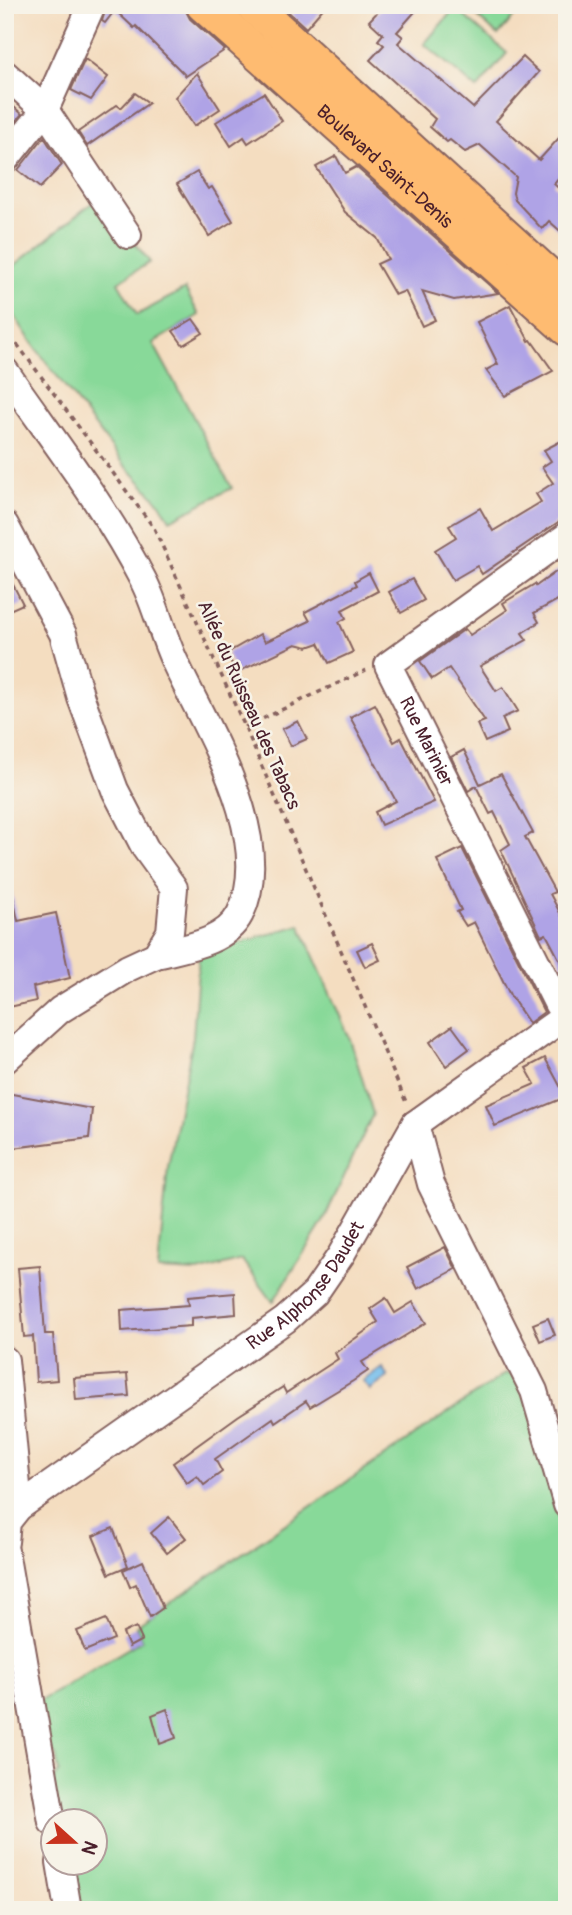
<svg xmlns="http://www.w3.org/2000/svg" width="572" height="1915" font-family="Pangolin,sans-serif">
	<rect width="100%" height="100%" fill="#f7f3e8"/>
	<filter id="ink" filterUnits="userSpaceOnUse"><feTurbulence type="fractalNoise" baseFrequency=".0143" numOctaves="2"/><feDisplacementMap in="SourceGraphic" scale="14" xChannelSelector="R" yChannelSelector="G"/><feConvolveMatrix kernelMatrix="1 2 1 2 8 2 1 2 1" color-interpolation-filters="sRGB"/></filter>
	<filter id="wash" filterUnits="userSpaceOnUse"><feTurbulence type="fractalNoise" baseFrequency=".00686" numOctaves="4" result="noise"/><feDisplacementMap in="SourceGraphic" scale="28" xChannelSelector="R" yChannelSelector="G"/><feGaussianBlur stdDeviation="1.57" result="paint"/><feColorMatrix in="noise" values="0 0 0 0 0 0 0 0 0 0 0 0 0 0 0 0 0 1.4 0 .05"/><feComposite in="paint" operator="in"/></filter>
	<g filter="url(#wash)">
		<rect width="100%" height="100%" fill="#f4ddc0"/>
		<!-- green -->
		<g fill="#88d999" stroke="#697c62" stroke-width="2">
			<path d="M470,5H524L498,35L468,8Z"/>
			<path d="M455,8L507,53L477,89L424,44Z"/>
			<path d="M98,198L150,262L118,282L137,315L185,289L199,315L153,343L232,488L170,520L160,503L124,464L32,343L5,301V273Z"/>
			<path d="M300,925L350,1039L373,1114L323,1222L273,1302L242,1260L198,1272L158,1270L168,1167L193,1038L199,955Z"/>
			<path d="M506,1373L520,1379L551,1458L567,1524V1910H75L66,1863L94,1862V1820H58L51,1782L59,1772L56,1755L45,1748L40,1701L142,1640L136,1626Z"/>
		</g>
		<!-- water -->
		<path fill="#73bdec" stroke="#5e6e8c" stroke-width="2" d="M382,1367L388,1377L370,1390L363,1381Z"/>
		<g id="blocks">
			<!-- building -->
			<g fill="#afa3e6">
				<path d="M107,5H183L190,19L225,50L186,76L136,26L134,28L115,10L105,23L102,21Z"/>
				<path d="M281,5H326L306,28Z"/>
				<path d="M384,5H421L397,32L403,37L398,43L473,108L523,57L539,72L496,121L539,160L567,129V169L554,184L567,196V237L549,221L542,229L515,200L513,193L516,177L480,145L465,152L450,140L447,142L430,127L435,119L370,60L384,45L378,40L383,34L369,21Z"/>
				<path d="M85,59L108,77L91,100L71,90Z"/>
				<path d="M197,73L220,109L194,126L175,97Z"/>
				<path d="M135,93L149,103L87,146L78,132L117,105L121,108Z"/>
				<path d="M264,93L282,121L248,143L244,137L231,146L216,122Z"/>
				<path d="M5,99L22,114L5,134Z"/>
				<path d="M44,137L62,165L40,188L18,170Z"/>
				<path d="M336,156L345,173L356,167L498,293L454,300L422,291L435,320L422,326L405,291L395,295L377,264L388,259L377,238L345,212L316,167Z"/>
				<path d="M197,172L208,189L212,187L233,221L209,236L177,184Z"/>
				<path d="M510,305L529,341L531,340L553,371L505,396L486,370L498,364L477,322Z"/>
				<path d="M193,319L203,333L183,345L173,331Z"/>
				<path d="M567,438V516L482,574L477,566L453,580L435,550L456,537L449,526L480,508L493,531L541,502L536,494L553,483L542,467L551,461L544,450Z"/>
				<path d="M567,564V595L534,613L539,622L522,633L527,640L480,666L496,691L503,687L518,711L502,718L508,732L485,742L477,724L485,721L449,668L432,679L420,661L465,629L470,635L507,610L503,603L535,584L536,586Z"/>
				<path d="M5,569L23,604L5,612Z"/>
				<path d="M369,573L378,591L342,610L346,618L339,622L353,652L329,663L319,643L308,647L296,644L236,673L227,653L260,634L265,642L310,621L305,612L357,585L355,581Z"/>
				<path d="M412,579L424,600L401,613L389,592Z"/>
				<path d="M375,704L394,742L401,738L434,802L381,825L375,812L396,801L350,717Z"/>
				<path d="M298,721L307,739L291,746L282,729Z"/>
				<path d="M464,750L480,784L501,774L533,833L525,837L555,892L550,894L567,926V974L546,934L541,936L501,850L510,844L494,812L490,814L476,786L468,791L451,757Z"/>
				<path d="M462,848L544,1012L529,1023L510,995L474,922L466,926L457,912L461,910L437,860Z"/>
				<path d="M5,892H12L18,921L56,913L70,978L33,987L36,1001L5,1008Z"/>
				<path d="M372,943L380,960L365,967L357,950Z"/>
				<path d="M452,1026L469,1049L446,1066L430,1042Z"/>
				<path d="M545,1058L566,1097L495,1126L486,1105L535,1084L526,1068Z"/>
				<path d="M7,1093L92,1109L89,1138L5,1149Z"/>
				<path d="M445,1247L456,1269L418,1289L407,1267Z"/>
				<path d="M40,1266L45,1334H53L57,1380L36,1382L33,1336L24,1337L18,1268Z"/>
				<path d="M235,1293L236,1314L191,1318V1326L122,1331L121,1310L189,1305L188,1297Z"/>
				<path d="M386,1298L395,1313L413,1302L426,1323L362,1362L368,1371L353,1381L310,1407L306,1401L275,1422L273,1418L215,1459L222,1472L204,1485L197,1476L187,1483L173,1463L238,1416L283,1387L286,1393L338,1359L335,1353L378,1322L370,1309Z"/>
				<path d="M548,1318L555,1335L540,1341L533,1324Z"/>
				<path d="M127,1374L129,1396L76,1400L74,1378Z"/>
				<path d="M169,1517L186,1538L167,1553L151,1533Z"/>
				<path d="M113,1528L128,1566L109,1574L93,1536Z"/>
				<path d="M143,1561L163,1608L150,1617L136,1584L130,1587L123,1570Z"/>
				<path d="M106,1619L114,1639L85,1651L77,1631Z"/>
				<path d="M136,1627L142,1640L129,1647L123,1633Z"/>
				<path d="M167,1709L176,1738L160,1744L152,1715Z"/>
			</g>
		</g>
	</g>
	<g filter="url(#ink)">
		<use href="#blocks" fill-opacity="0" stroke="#86625f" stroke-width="2"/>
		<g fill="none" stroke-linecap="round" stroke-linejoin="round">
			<!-- minor casing -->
			<g stroke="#86625f" stroke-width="30">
				<g id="minor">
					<path d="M5,74L45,110L128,235"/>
					<path d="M5,160L45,110L92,5"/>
					<path d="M5,371C52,439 105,506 143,580C156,605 162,634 174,660C205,728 277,838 240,914C225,943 184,948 156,955"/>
					<path d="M5,525L63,634L81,698L115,790L145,848L174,888L170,932L156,955L128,968L60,1010L5,1060"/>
					<path id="s1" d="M567,536L388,665L558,1005L567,1011"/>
					<path d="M415,1124L431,1184L534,1391L567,1505"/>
					<path d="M5,1360L19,1507"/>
					<path id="s2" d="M5,1542L7,1522L19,1507L285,1320L315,1293L341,1255L415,1124L567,1015"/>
					<path d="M5,1551L52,1822"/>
					<path d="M60,1862L68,1910"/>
				</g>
			</g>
			<!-- major casing -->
			<g stroke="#86625f" stroke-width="37">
				<g id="major">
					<path id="s3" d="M203,5L567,329"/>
					<path d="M252,5L567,292"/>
				</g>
			</g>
			<!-- path -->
			<g stroke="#86625f" stroke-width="3.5" stroke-dasharray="5 5" stroke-linecap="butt">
				<path d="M5,328L154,528L245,727L406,1102"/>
				<path d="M245,727L366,670"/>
			</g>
			<!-- minor -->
			<use href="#minor" stroke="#fff" stroke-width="26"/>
			<!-- major -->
			<use href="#major" stroke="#febb71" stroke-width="33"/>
		</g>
	</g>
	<g text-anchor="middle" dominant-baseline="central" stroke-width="5" stroke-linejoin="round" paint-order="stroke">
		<!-- street labels -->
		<g font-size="19" fill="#4a1f2b" stroke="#f7f3e8">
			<text stroke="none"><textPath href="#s3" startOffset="243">Boulevard Saint-Denis</textPath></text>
			<text transform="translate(249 705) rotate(66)">Allée du Ruisseau des Tabacs</text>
			<text stroke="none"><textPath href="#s1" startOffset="306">Rue Marinier</textPath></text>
			<text stroke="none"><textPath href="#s2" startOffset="404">Rue Alphonse Daudet</textPath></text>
		</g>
	</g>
	<!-- margin -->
	<rect width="572" height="1915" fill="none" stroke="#f7f3e8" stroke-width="28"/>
	<!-- north arrow -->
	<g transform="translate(74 1842) rotate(111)"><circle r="33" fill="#f7f3e8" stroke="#b29e9c" stroke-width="2"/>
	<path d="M0-5L12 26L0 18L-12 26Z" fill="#c8321e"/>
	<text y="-10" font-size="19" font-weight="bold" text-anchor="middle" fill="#4a1f2b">N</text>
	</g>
</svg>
